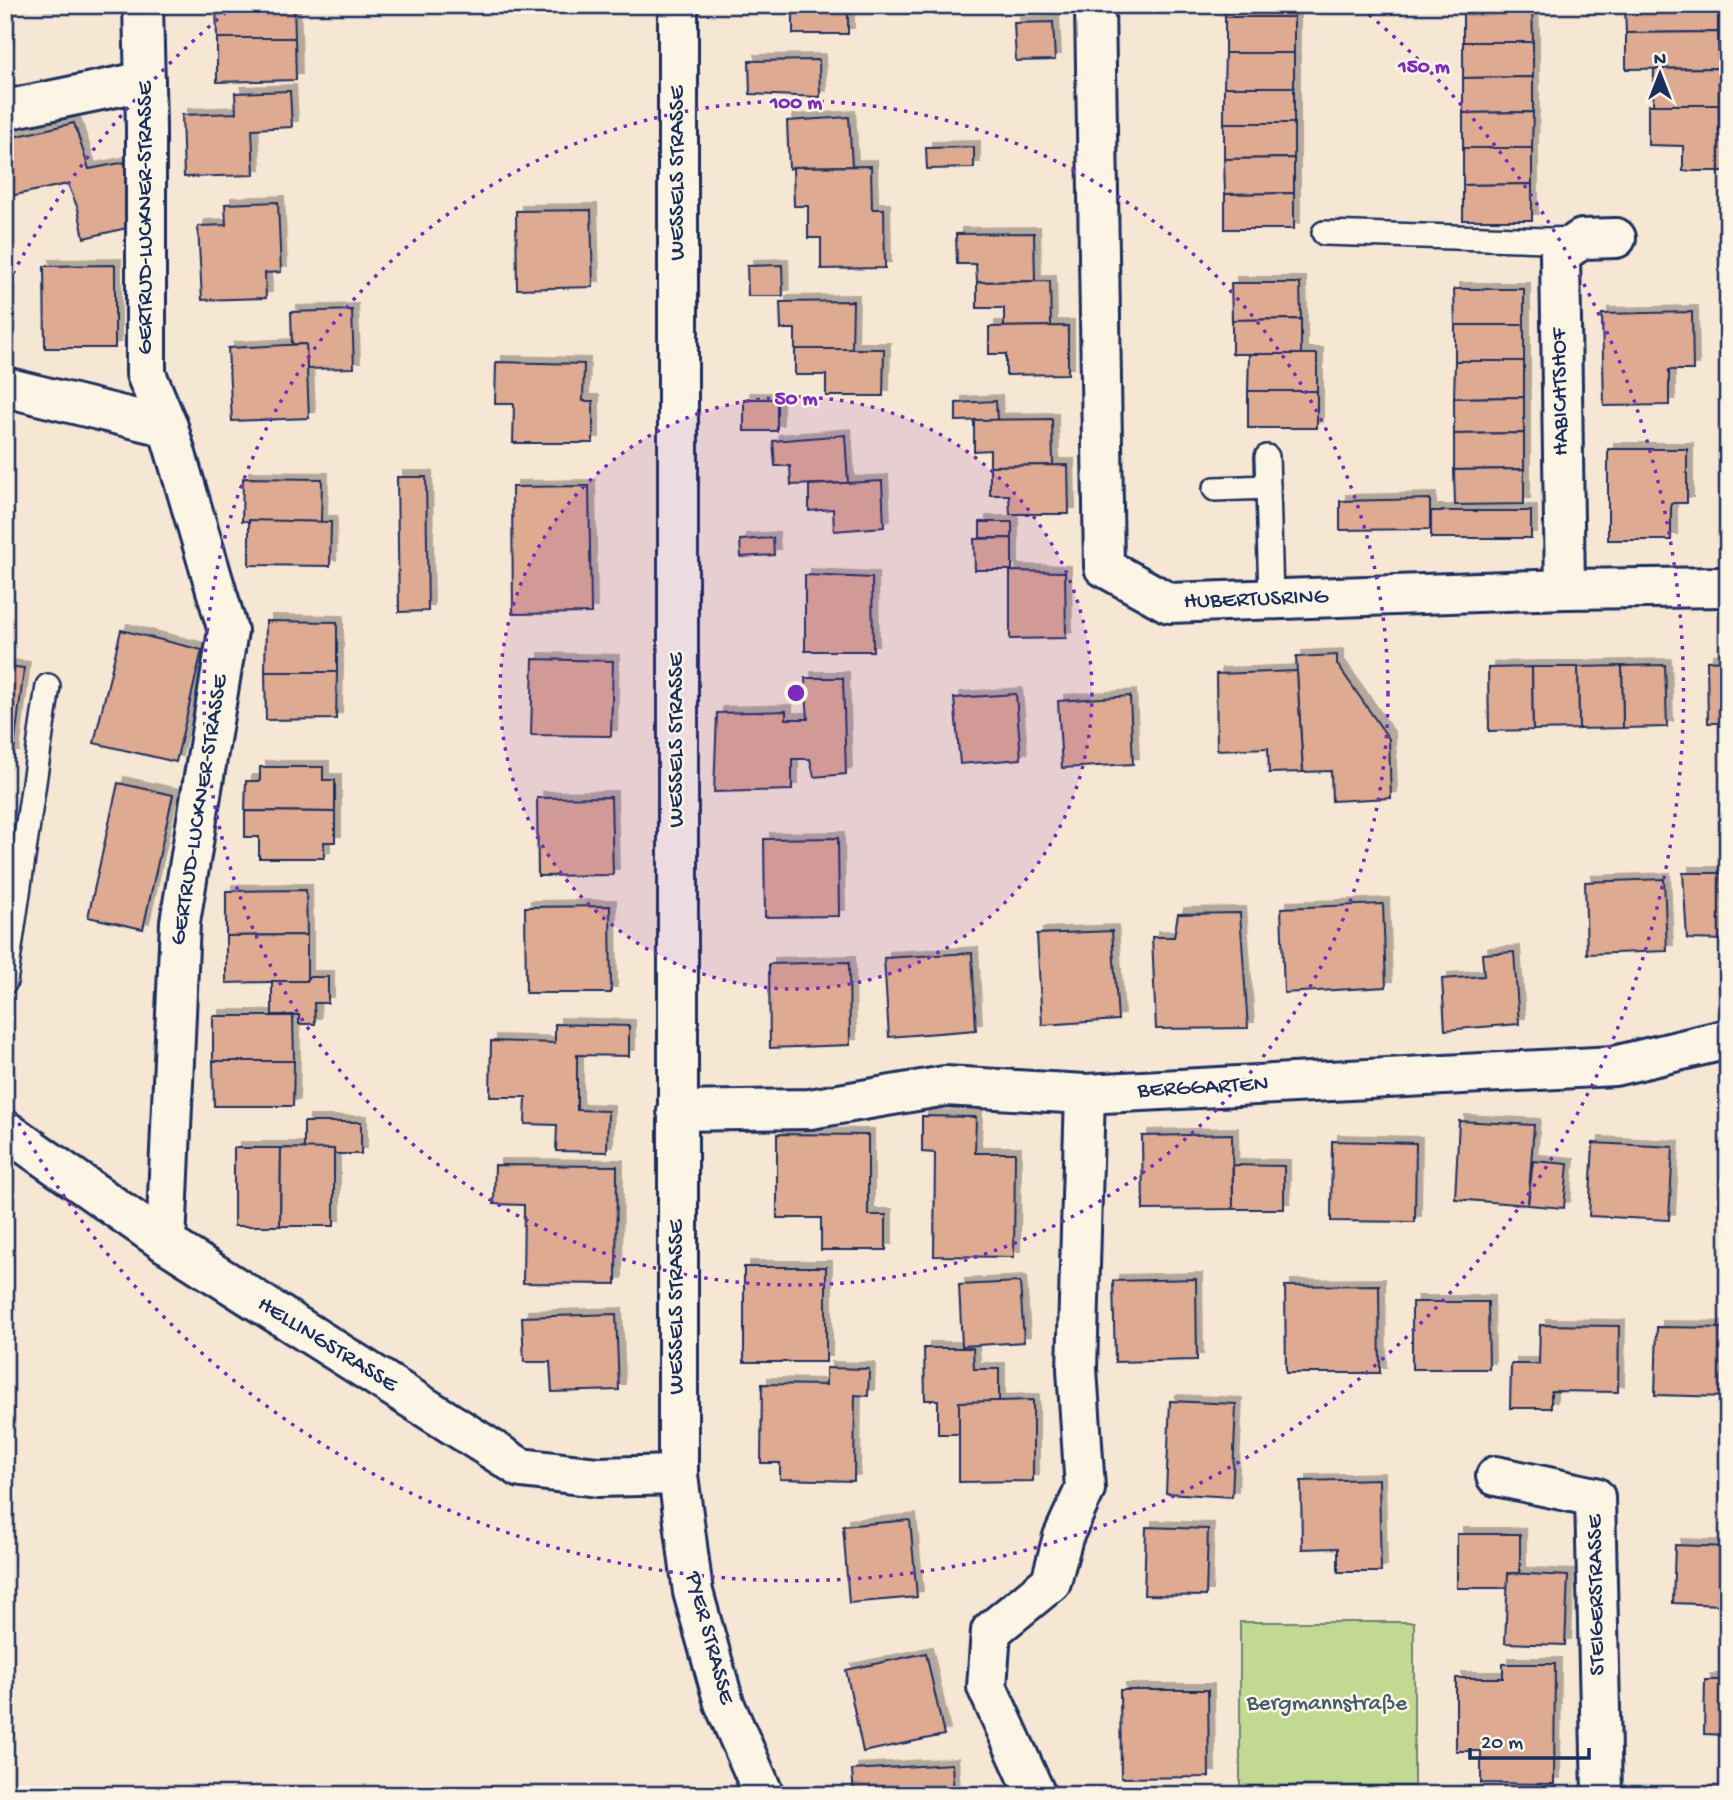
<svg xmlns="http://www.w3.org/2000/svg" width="1733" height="1800" font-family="'Gochi Hand',sans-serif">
	<defs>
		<filter id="shadow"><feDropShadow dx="6" dy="-6" stdDeviation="0" flood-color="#0004"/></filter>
	</defs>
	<rect width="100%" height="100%" fill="#f6e6d4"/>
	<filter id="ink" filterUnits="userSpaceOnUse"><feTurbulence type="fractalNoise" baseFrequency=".0143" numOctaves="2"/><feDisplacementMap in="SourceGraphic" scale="14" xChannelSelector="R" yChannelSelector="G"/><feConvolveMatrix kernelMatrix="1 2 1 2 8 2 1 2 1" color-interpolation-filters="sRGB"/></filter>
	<g filter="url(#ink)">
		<!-- green -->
		<rect fill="#c1d990" stroke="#6e8477" stroke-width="2" x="1240" y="1622" width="174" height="164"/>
		<!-- building -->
		<g fill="#deaa92" stroke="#1b2f5e" stroke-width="2" filter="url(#shadow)">
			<path d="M46,5H107V8L46,10Z"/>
			<path d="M216,5H294L295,38H217Z"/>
			<rect x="793" y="5" width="55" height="29"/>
			<path d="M1224,5H1294V17H1225Z"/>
			<path d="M1463,5H1532L1533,42H1463Z"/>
			<path d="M1625,5H1718V32L1626,33Z"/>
			<rect x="1225" y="17" width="69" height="36"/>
			<path d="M1053,22L1055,60L1016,61L1014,23Z"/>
			<path d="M1718,32L1719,68L1626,69V33Z"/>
			<path d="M217,38H295L296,80L217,82Z"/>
			<path d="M1463,42H1533V77L1463,78Z"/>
			<path d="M1225,53H1294V87H1224Z"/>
			<path d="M819,60L820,97L750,94L749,61Z"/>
			<path d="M1719,68V105H1653L1654,69Z"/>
			<path d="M1533,77V112L1463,113V78Z"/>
			<rect x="1224" y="87" width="70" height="36"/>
			<path d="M290,91L292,127L252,129L254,175L184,177L182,115L236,113L235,93Z"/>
			<path d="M1648,105H1719V131H1728V171H1683V146L1648,145Z"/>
			<path d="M1533,112L1532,148H1463V113Z"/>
			<path d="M849,117L852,166L793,167L789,169L787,121Z"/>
			<path d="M74,123L89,169L126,162L131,227L84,238L78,209L68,184L5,197V139Z"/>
			<path d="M1224,123H1294V158L1224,159Z"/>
			<path d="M974,147V168L927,169L926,148Z"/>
			<path d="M1463,148H1532V184L1463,185Z"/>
			<path d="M1294,158V193L1225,194L1224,159Z"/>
			<path d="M871,166L872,209H884L885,268L821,269V238H808V206H794L793,167Z"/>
			<path d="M1532,184V220H1463V185Z"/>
			<path d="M1294,193V229H1225V194Z"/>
			<path d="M278,202L281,272L265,273L266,298L202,300L198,226L226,225L225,204Z"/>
			<path d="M591,210L593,287L517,289L516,211Z"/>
			<path d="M1034,233L1035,281L977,282L976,264H957L956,234Z"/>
			<path d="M115,265V348H45L44,266Z"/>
			<path d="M782,265L783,296H748L747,266Z"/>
			<path d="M1050,281L1051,326L1004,327V308H977V282Z"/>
			<path d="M1231,283H1300L1301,319L1232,320Z"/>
			<path d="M1454,289H1524V325H1455Z"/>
			<path d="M853,301L852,349H795V329H781L780,302Z"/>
			<path d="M352,310L354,368L307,369L306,344H292L291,312Z"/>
			<path d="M1692,312L1693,370H1669V405L1604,406L1602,314Z"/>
			<path d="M1301,319V354H1232V320Z"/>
			<rect x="1455" y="325" width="69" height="36"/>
			<path d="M1068,326V374L1006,375V354H989V327Z"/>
			<path d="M306,344L309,418L232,421L228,348Z"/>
			<path d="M795,349H884L883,396H826V375H795Z"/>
			<path d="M1249,354H1317V391H1248Z"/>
			<path d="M1455,361H1524V397L1454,398Z"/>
			<path d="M496,362L584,364L583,401H593V443H513L514,404H495Z"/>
			<rect x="1248" y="391" width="69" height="37"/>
			<path d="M1524,397V433L1454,434V398Z"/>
			<rect x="744" y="399" width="33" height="32"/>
			<path d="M996,401L997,420L956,421V403Z"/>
			<path d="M1052,419L1053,465L990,466V450L974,451V420Z"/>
			<path d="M1524,433V469L1454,470V434Z"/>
			<path d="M845,435L848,483L791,485L790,466H775L773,441Z"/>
			<path d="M1608,449H1687V503H1671V540H1608Z"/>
			<path d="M1068,465L1069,514H1010L1009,495H990V466Z"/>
			<path d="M1524,469V504L1455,505L1454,470Z"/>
			<path d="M397,477H426L428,611L399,612Z"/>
			<path d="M243,478L322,479L321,522L242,521Z"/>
			<path d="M882,481L884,527L834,531L833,509L809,511V485Z"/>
			<path d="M589,486L591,613L513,614L512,487Z"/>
			<path d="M1430,499V529L1340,530V501Z"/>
			<rect x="1431" y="511" width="100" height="27"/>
			<path d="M249,520L331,522L330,566L249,565Z"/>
			<rect x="980" y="522" width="32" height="16"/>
			<path d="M773,538L774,555L741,557L740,540Z"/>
			<path d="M1012,538V570H975L974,539Z"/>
			<path d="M1010,571L1065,572L1066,638L1010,639Z"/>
			<path d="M805,575L872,578L873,651H805Z"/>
			<path d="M266,621L337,622V672H265Z"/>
			<path d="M121,630L202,650L176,762L94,743Z"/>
			<path d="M1337,655V664L1389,739L1391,798L1332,801L1331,771L1303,772L1296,657Z"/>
			<path d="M533,659L613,661L611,736L531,735Z"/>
			<path d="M1728,660V723H1708L1707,661Z"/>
			<path d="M1665,665L1667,727L1623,728L1622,666Z"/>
			<path d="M5,666L24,668L13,757L5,756Z"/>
			<path d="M1622,666L1623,728L1579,729L1578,667Z"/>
			<path d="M1532,667L1533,730L1489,731L1488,668Z"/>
			<path d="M1532,667H1578L1579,729L1533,730Z"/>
			<path d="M1297,671L1303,772L1269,773L1268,748L1217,750L1216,674Z"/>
			<path d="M265,672H337L336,719L266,720Z"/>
			<path d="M805,678H843L846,774L814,777L810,759H792V790L714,792L717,713L786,711V719H808Z"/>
			<path d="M1016,694L1021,759L960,764L954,698Z"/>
			<path d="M1130,696L1133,764L1062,768L1058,701Z"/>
			<path d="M260,767H323V780H335V812L245,811L246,781H260Z"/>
			<path d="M118,783L173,795L143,929L88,917Z"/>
			<path d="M611,797L613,875L538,876L537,798Z"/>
			<path d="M245,811L335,812V842H324V858H259V837H245Z"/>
			<path d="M838,838L839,916L765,917L764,839Z"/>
			<path d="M1683,873H1728V940L1687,939Z"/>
			<path d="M1664,879L1667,951L1587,954L1585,882Z"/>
			<path d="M306,890L307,935L226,936V891Z"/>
			<path d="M1383,904L1386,987L1284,993L1281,908Z"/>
			<path d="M610,906L611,993H526L525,907Z"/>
			<path d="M1240,913L1248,1028L1156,1029L1152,937H1174L1178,914Z"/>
			<path d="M1112,931L1118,1020L1042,1025L1037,934Z"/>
			<path d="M307,935V981L226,983V936Z"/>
			<path d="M1514,952L1519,1024L1445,1030L1442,979L1484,976L1482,954Z"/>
			<path d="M972,953L976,1030L889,1037L884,958Z"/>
			<path d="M849,962L850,1045L770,1048L769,964Z"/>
			<path d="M309,977H328V1003H314L315,1024H299V1015H272V981H307Z"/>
			<path d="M213,1016H293L294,1061H213Z"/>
			<path d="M555,1024L629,1026V1056L577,1055V1110L608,1111L607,1152L556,1151L557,1125L525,1124L526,1097H490L491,1041L555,1043Z"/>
			<path d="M213,1061H294L293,1106H214Z"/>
			<path d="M922,1116L976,1117L975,1153H1015L1014,1257L934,1256L935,1153L922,1152Z"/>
			<path d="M1459,1121L1534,1125L1528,1205L1455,1199Z"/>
			<path d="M304,1122H361V1154H334V1149H304Z"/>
			<path d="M777,1134L868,1135V1215H886V1250H821V1218H777Z"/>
			<path d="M1232,1134L1233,1209L1143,1210L1142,1136Z"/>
			<path d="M1332,1141L1416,1143L1415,1222L1331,1221Z"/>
			<path d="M1593,1143L1673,1147L1669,1220L1589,1216Z"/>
			<path d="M234,1148H281L280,1226H234Z"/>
			<path d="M281,1148L334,1149V1226H280Z"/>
			<path d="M1533,1161L1568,1164L1564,1208L1528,1205Z"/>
			<path d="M495,1165L617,1166L616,1284L523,1283L524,1205L494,1204Z"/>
			<path d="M1233,1165L1284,1166V1209H1233Z"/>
			<rect x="744" y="1267" width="82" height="95"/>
			<path d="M1196,1279L1197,1360L1115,1362L1113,1281Z"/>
			<path d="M1020,1282L1024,1342L962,1346L959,1285Z"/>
			<path d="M1379,1285L1380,1373H1286L1285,1286Z"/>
			<path d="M1412,1302H1488L1489,1369H1412Z"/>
			<path d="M616,1314L619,1390L552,1392L550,1362H524L522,1317Z"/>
			<path d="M1540,1325L1619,1326L1618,1392L1551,1391V1408H1510L1511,1364H1539Z"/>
			<path d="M1657,1327L1728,1328V1397L1655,1395Z"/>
			<path d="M924,1348H973L974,1369H999V1402H959L960,1434H938V1400H925Z"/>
			<path d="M826,1368L869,1369L868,1396L855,1395L854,1481L780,1479V1463H761L762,1384L826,1385Z"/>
			<path d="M1033,1400V1481L959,1482V1402Z"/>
			<path d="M1170,1401L1236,1404L1232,1497L1166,1493Z"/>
			<path d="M1379,1479L1381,1572H1338V1548L1302,1549L1301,1481Z"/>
			<path d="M910,1520L917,1597L849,1603L843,1526Z"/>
			<path d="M1146,1527L1208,1529L1206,1596L1144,1595Z"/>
			<path d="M1457,1534H1520V1573H1508V1588H1457Z"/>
			<path d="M1675,1545L1728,1547V1629L1721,1628L1722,1605L1673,1603Z"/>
			<path d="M1508,1573L1568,1576L1565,1645L1505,1643Z"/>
			<path d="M926,1653L944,1735L863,1752L846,1670Z"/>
			<path d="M1503,1664H1555L1554,1784L1481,1783V1751H1456V1678H1503Z"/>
			<path d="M1705,1680H1728V1735L1704,1734Z"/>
			<path d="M1120,1690H1208L1209,1777L1121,1778Z"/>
			<path d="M952,1764L954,1795H854L852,1770Z"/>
			<path d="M1701,1792L1728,1793V1795H1701Z"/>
		</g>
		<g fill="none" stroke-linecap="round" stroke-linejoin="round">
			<!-- service casing -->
			<g stroke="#1b2f5e" stroke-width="28">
				<g id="service">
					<path d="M1324,233L1547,240L1576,239"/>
					<path d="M1267,457L1268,487"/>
					<path d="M1215,489L1268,487L1271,599"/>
					<path d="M5,982L48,686"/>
				</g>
			</g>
			<!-- minor casing -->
			<g stroke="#1b2f5e" stroke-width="44">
				<g id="minor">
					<path d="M143,5L146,128V374L168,427L228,631L180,922L166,1243"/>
					<path d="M678,5V1475L693,1592L724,1703L764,1795"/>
					<path d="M1095,5L1104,567L1169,603L1565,589L1728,587"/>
					<path d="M5,110L145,81"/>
					<path d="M5,387L168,427"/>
					<path d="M1565,589L1560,254L1582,239L1616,238"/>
					<path d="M677,1111L810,1109L945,1086L1085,1094L1614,1066L1728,1039"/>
					<path d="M5,1130L166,1243L521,1468L598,1477L678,1475"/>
					<path d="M1496,1476L1595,1497L1602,1795"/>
					<path d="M1036,1795L987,1687L991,1631L1051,1582L1063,1537L1085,1489L1077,1369L1085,1094"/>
				</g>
			</g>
			<!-- service -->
			<use href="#service" stroke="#fcf5e5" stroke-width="23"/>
			<!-- minor -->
			<use href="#minor" stroke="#fcf5e5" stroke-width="38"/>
		</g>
	</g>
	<!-- distance rings -->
	<circle cx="796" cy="693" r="296" fill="#7b2cbf" fill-opacity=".12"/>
	<g fill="none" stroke="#7b2cbf" stroke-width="3.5" stroke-dasharray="3.5 7">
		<circle cx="796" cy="693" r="296"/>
		<circle cx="796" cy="693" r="592"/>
		<path d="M8 283A888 888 0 0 1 231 8M1361 8A888 888 0 1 1 8 1103"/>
	</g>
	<g text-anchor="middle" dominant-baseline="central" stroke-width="5" stroke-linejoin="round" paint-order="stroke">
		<!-- street labels -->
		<g font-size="23" fill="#1b2f5e" stroke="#fcf5e5">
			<text transform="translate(678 173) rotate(-90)">WESSELS STRASSE</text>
			<text transform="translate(146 218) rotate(-90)">GERTRUD-LUCKNER-STRASSE</text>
			<text transform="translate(1561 392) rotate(-91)">HABICHTSHOF</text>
			<text transform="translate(1256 600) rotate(-2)">HUBERTUSRING</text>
			<text transform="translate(677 740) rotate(-90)">WESSELS STRASSE</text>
			<text transform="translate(200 810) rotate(-81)">GERTRUD-LUCKNER-STRASSE</text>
			<text transform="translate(1203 1088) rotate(-3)">BERGGARTEN</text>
			<text transform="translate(677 1307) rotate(-90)">WESSELS STRASSE</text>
			<text transform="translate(327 1345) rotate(32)">HELLINGSTRASSE</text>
			<text transform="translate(1597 1595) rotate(-91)">STEIGERSTRASSE</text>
			<text transform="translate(709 1638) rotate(75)">PYER STRASSE</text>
		</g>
		<!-- park labels -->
		<g font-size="23" fill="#445a6a" stroke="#fcf5e5">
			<text x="1327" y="1704">Bergmannstraße</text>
		</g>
	</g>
	<circle cx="796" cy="693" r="10" fill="#7b2cbf" stroke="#fcf5e5" stroke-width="3.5"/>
	<g font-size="21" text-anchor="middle" font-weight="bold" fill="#7b2cbf" stroke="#fcf5e5" stroke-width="5" stroke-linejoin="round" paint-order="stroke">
		<text x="1424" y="72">150 m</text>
		<text x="796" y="108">100 m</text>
		<text x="796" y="404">50 m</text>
	</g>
	<!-- margin -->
	<rect width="1733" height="1800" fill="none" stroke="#fcf5e5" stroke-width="28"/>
	<rect x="14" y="14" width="1705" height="1772" fill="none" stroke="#1b2f5e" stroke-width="2.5" filter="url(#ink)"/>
	<!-- north arrow -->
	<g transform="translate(1660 74)" stroke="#fcf5e5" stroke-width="5" paint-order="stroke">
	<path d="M0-5L12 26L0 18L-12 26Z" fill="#1b2f5e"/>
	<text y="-10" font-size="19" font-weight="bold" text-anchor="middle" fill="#1b2f5e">N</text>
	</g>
	<!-- scale -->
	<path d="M1470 1748v10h119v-10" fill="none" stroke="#1b2f5e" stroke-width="3.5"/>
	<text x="1481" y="1748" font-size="21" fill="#1b2f5e" stroke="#fcf5e5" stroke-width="5" paint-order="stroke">20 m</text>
</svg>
